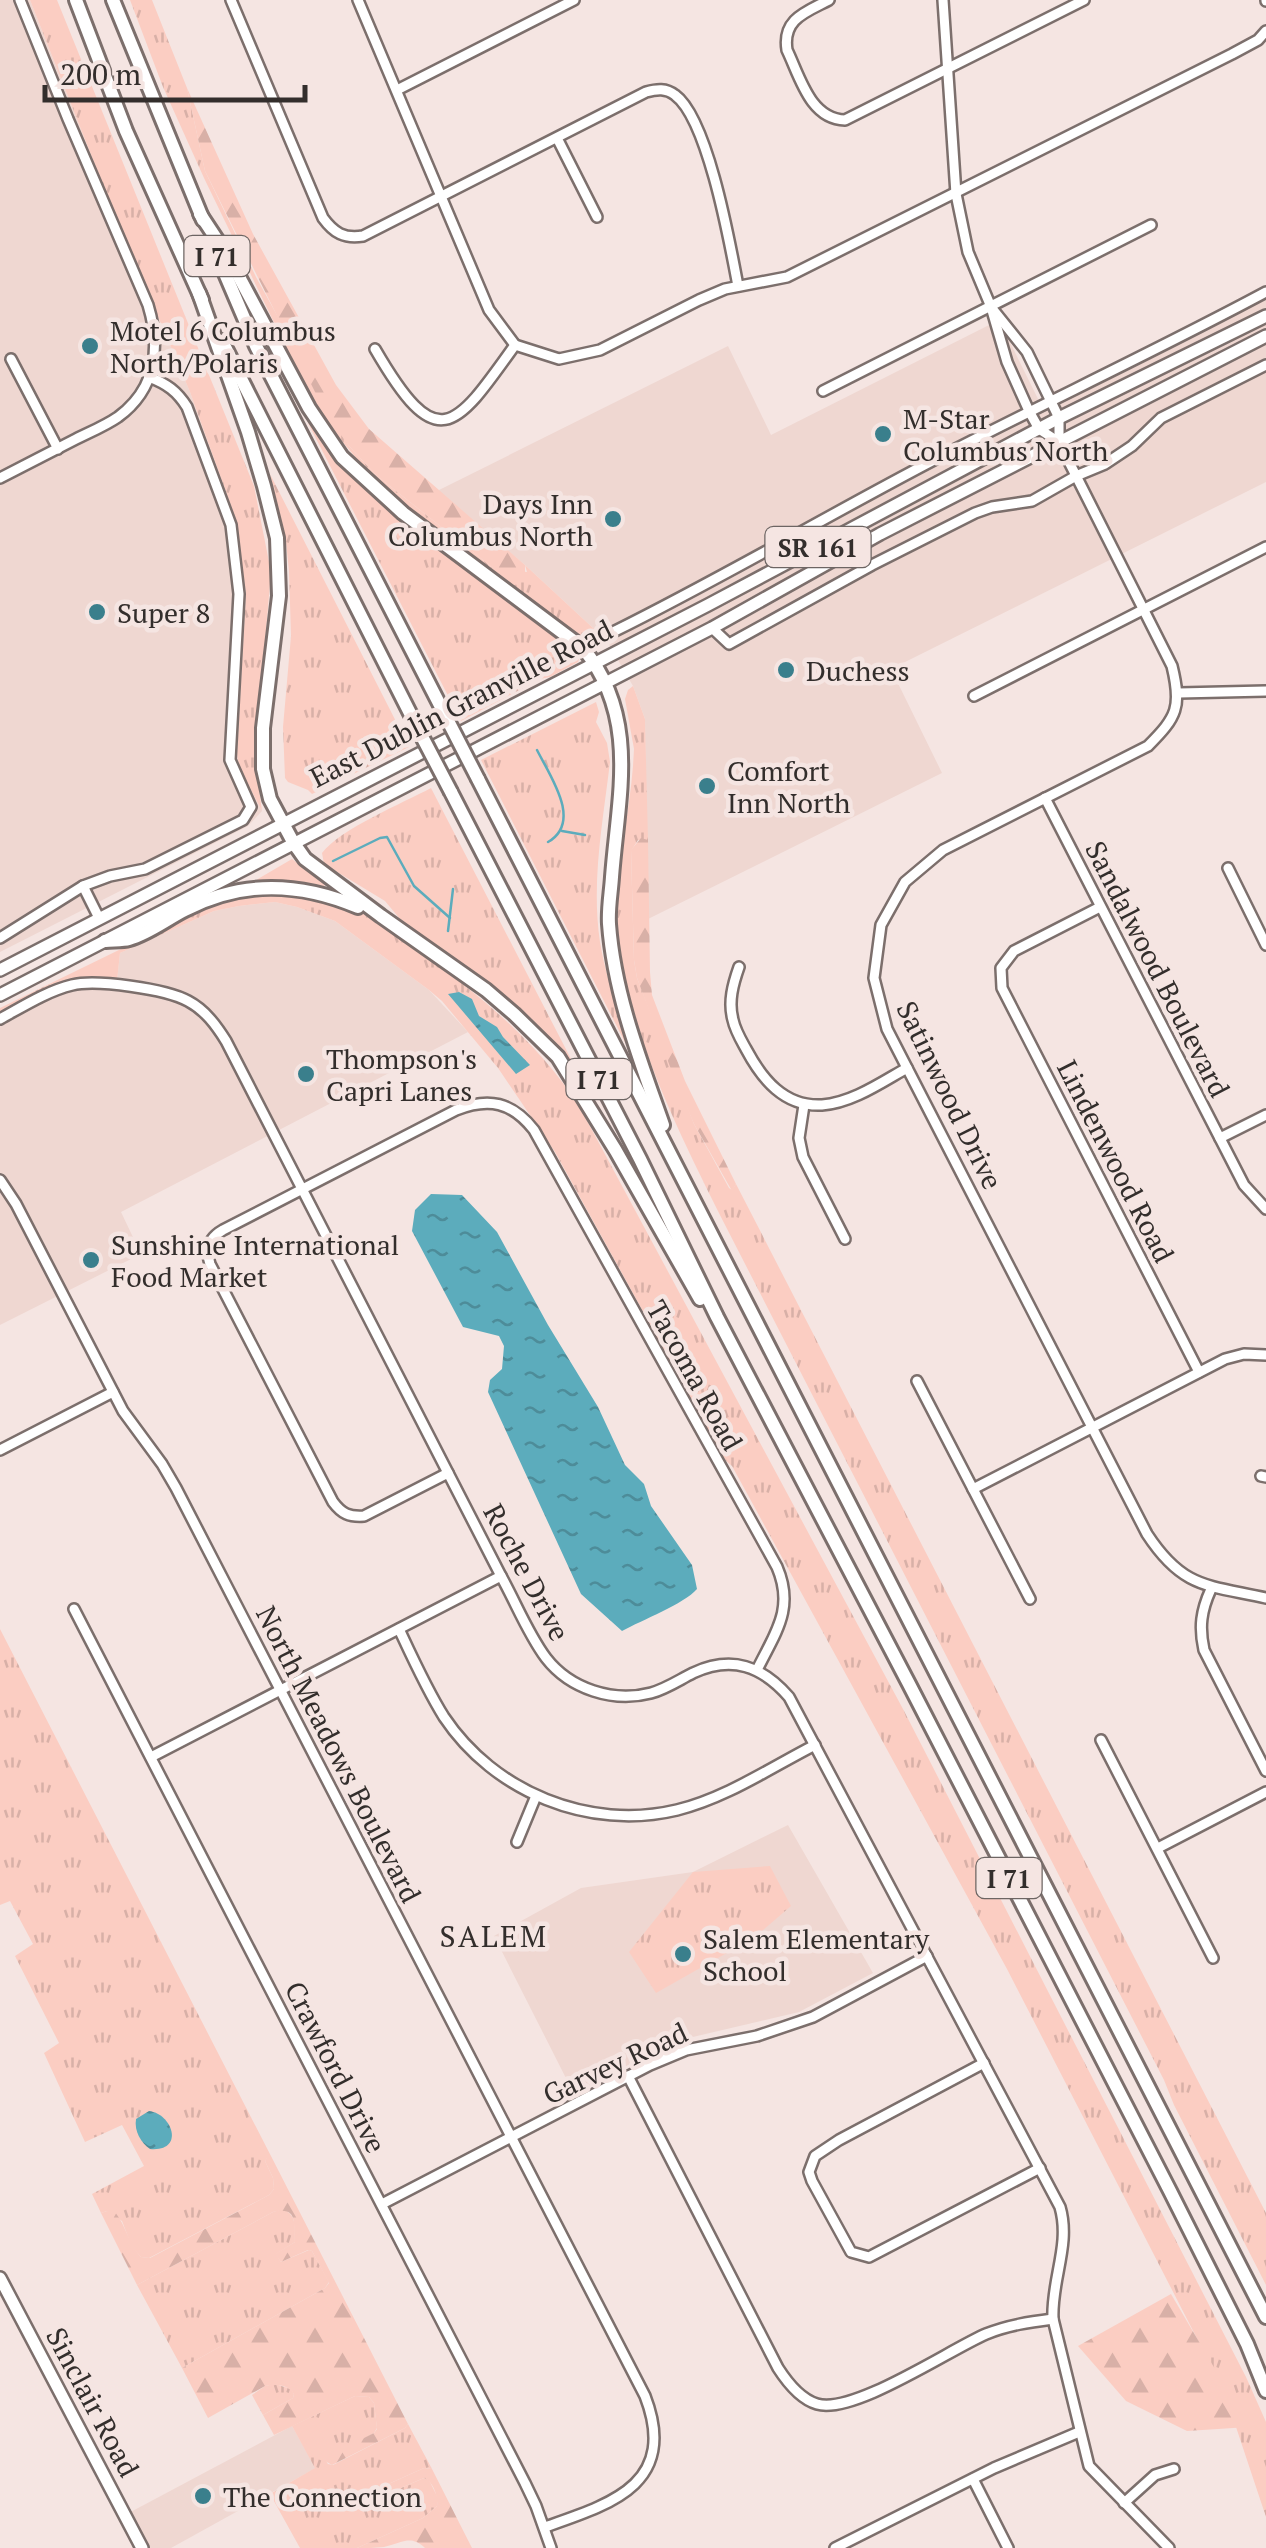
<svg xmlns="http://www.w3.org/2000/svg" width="1266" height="2548" font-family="'PT Serif',serif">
	<defs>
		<pattern id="grass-tufts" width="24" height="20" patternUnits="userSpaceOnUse" patternTransform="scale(2.5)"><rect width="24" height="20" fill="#fbcdc2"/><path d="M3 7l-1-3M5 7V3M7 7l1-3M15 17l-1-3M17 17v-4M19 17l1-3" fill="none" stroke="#d8b0a7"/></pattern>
		<pattern id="forest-firs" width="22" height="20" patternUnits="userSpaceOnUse" patternTransform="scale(2.5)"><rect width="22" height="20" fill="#fbcdc2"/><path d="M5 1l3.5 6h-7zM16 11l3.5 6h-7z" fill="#d8b0a7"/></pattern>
		<pattern id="water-ripples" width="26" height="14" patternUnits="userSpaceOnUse" patternTransform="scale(2.5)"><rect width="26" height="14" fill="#5cacbc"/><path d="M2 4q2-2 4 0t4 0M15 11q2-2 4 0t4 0" fill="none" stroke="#4d8c99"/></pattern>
	</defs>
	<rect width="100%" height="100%" fill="#f5e5e2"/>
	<!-- built -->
	<g fill="#efd7d1">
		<path d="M0,0H30L112,208L190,392L236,520L246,594L237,754L239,767L262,811L248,826L0,952Z"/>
		<path d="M1266,292V482L891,669L942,773L648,919L645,719L633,686L607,641L525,565L437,491L728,346L771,435L999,320L1042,407Z"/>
		<path d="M275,902L297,907L335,921L429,990L468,1032L121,1212L141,1254L0,1325V1016L80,978L117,981L120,953L214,911L239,906Z"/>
		<path d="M788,1825L873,1973L799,2012L680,2040L660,2048L574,2094L494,1936L581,1888L693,1872Z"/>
		<path d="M292,2426L316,2468L171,2548H143L125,2515Z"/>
	</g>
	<!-- grass -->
	<g fill="url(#grass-tufts)">
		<path d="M30,0H57L254,486L271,572L255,760L262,811L239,767L237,754L246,594L236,520L190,392L112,208Z"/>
		<path d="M130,0H152L187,88L205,171L256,277L349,446L376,475L493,568L527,572L525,565L607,641L584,639L407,506L367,471L325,421L299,374L204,178L163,87Z"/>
		<path d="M311,421L329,446L575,648L580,657L578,662L550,677L540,679L461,721L308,423Z"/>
		<path d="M270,474L409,747L312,794L308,790L288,782L285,778L283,727L291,636L289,571L286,542Z"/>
		<path d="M633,686L645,719L648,840H638L631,851L634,960L637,978L694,1124L729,1188L732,1190L736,1184L1266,2213V2285L1174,2105L1164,2080L723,1221C680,1135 619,1014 617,919C616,867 629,817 633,766L634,749L625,699L628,690Z"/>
		<path d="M596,702L599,712L596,722L607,743L610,762C603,821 591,882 600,942C606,981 622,1018 635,1054L632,1056L481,760Z"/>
		<path d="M431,788L586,1088L558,1051L487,983L400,919L385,901L324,864L322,853C340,829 403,803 431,788Z"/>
		<path d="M292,859L325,884L324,887L278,882L251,883Z"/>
		<path d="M277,893C302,895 329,900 352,909C380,920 406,941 430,959C490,1004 536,1042 578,1104L903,1709L1246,2377L1266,2422V2517L1224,2391L1007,1969L732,1466L725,1460L555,1152L498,1068L442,1001L429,990L335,921L297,907L275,902L239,906L214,911L120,953L117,981L80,978L0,1016V1008L205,908L251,894Z"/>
		<path d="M0,1629L272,2158H267L265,2161L273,2178L274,2189L269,2195L149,2258L141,2257L132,2247L122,2221L107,2211L101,2213L92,2194L144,2166L122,2125L85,2142L44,2053L59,2043L15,1956L33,1944L10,1901L0,1905Z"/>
		<path d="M770,1866L791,1906L755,1937L656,1993L629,1952L693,1872Z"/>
		<path d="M283,2209C298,2216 294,2227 295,2242L276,2254L281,2262L309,2250L312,2251L329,2282L325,2288L182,2368L137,2285L273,2212Z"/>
		<path d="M275,2384L291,2389L294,2394L293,2398L263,2415L252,2395L265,2386Z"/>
		<path d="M355,2396L369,2397L374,2403L377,2428L374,2433L326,2461L328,2464L333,2465L405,2428L408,2424L432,2469L424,2468L384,2486L389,2493L424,2478L429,2480L438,2498L437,2506L423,2518L357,2548H300L270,2494L315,2468L292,2426Z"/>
	</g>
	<!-- forest -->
	<g fill="url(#forest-firs)">
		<path d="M187,88L253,234L336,385L369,429L525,565V577L517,583L493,568L376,475L349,446L327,416L205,171Z"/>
		<path d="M641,838L648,840L650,972L652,995L685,1081L736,1184L732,1191L694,1124L675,1080L637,978L634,960L631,850Z"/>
		<path d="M267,2157L272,2158L408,2424L405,2428L332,2465L325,2461L328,2456L374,2433L377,2429L374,2403L369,2397L355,2396L274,2435L263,2415L293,2398L294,2394C288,2384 275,2384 265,2386L208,2418L182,2368L325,2288L329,2283L312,2251L308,2250L281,2262L275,2254L295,2242C293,2224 299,2206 273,2212L137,2285L101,2213L107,2211L115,2212C126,2226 129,2244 141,2257L150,2258L269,2195L274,2189L273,2178L265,2161Z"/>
		<path d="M1171,2294L1249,2427L1187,2431L1126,2401L1078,2346Z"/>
		<path d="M424,2468L432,2469L472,2548H425C411,2534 401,2543 384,2547C376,2548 366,2548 357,2548L423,2518L437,2506C438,2497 434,2482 424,2478L389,2493L382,2491L384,2486Z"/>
	</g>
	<!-- water -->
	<g fill="url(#water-ripples)">
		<path d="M459,992L472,999L479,1016L497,1027L503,1037L530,1065L516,1074L448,994Z"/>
		<path d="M431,1194L462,1195L497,1232L548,1325L598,1407L625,1465L644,1484L651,1506L692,1565L697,1589C684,1604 642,1620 622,1631L581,1594L488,1392L490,1380L502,1369L504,1346L499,1336L463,1327L412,1231L415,1210Z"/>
		<path d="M149,2111C173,2114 185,2152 150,2149C141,2143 134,2131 136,2119Z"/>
	</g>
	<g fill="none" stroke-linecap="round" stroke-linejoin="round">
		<!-- stream -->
		<g stroke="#5cacbc" stroke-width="2.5">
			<path d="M537,750C550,776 583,822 548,842"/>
			<path d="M562,831L585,835"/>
			<path d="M333,861L380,838L387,837L414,886L450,918"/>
			<path d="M448,931L453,889"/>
		</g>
		<!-- minor casing -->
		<g stroke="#7c6f6c" stroke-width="14">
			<g id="minor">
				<path d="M231,0L323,218C334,233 344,239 363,236L646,92C657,89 666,88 675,95C708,119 730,244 738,286"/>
				<path d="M358,0L489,310L515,345"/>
				<path d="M829,0C806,12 782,19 787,50C800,77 810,119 845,120L1084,0"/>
				<path d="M943,0L956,194L968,252L991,307L1007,362L1029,411L1039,429L1059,442"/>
				<path d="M1266,0V1"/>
				<path d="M397,90L574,0"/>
				<path d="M557,138L597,217"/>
				<path d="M991,307L1027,352L1059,418V442L1172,666C1182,707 1177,717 1148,746L943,850L905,882L881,925L874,978L887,1029L1147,1534C1183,1589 1208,1585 1266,1598"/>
				<path d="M515,345L559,359L600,350L699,300L725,289L787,277L1232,54L1258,40L1266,31"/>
				<path d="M375,349C437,456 454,431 515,345"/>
				<path d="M11,359L58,449"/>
				<path d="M823,391L1151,225"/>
				<path d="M0,478C25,465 51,452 76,439C90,432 105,426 118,417C156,389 161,348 148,305L68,119L20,0"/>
				<path d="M712,628L729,644L872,565L975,513L992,507L1032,501L1076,476L1105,464L1132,446L1161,418L1266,365"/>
				<path d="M615,631C722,578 825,517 932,461C1042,404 1156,351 1266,292"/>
				<path d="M1179,693L1266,691"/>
				<path d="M974,696L1266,547"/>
				<path d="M1045,798L1244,1185L1266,1209"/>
				<path d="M1228,868L1266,945"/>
				<path d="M83,886L99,918"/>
				<path d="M1100,907L1014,951L1001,968L1002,988L1199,1372"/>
				<path d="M0,938L83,886L110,876L145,869L243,820L251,807L230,760L239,594L231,525L187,407C177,391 167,384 149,377"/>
				<path d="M739,967C733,984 728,1002 733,1020C735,1030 741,1040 746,1049C762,1079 784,1107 822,1105C852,1103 882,1082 907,1068"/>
				<path d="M0,1019C22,1007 47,991 72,985C96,979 166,989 188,1001C205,1010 216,1025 226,1041L501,1576C516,1603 528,1634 546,1658C570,1689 613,1703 651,1693C666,1689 679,1680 693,1673C732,1655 762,1666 789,1697L1060,2207C1071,2245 1051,2280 1053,2319L1089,2466L1169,2548"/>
				<path d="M804,1105L799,1138L803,1157L845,1239"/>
				<path d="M1220,1138L1266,1115"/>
				<path d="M0,1180L16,1204L123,1411L162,1464L176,1488L645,2396C679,2484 611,2504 545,2527"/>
				<path d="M917,1381L1030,1599"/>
				<path d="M0,1450L113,1392"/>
				<path d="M448,1473L364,1516C349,1517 342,1514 333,1502L210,1264C205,1249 209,1238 223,1230L456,1110C489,1097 512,1102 534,1130L777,1567C795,1609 775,1633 757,1670"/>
				<path d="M1261,1476L1266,1477"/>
				<path d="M973,1489L1225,1359L1244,1354L1266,1355"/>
				<path d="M1211,1589C1201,1611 1199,1627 1204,1650L1266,1771"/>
				<path d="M74,1609L525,2483L536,2506L551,2548"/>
				<path d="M399,1629C413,1659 427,1690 444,1717C494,1792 589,1831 677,1810C726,1798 770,1768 815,1745"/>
				<path d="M1101,1740L1213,1958"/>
				<path d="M151,1757L501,1576"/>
				<path d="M517,1842L536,1796"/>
				<path d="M1158,1848L1266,1792"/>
				<path d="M984,2063L839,2140L815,2156L809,2172L812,2181L851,2252L869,2257L1040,2168"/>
				<path d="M628,2076L778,2368C787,2382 800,2399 817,2404C853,2415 949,2350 986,2334C1008,2325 1030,2322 1053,2319"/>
				<path d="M382,2204L650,2065L686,2050L757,2036L813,2017L927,1956"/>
				<path d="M973,2479L1008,2548"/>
				<path d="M1124,2503L1155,2475L1174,2469"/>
				<path d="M835,2548L994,2468L1079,2432"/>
			</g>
		</g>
		<!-- major casing -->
		<g stroke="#7c6f6c" stroke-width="16">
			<g id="major">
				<path d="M0,970L708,605L1059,418L1266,316"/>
				<path d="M0,995L712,628L880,534L1266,336"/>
				<path d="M0,2278L142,2548"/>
			</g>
		</g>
		<!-- highway casing -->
		<g stroke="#7c6f6c" stroke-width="18">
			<g id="highway">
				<path d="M76,0L126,131L202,300"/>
				<path d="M113,0L203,220"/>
				<path d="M200,214L229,258L309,408L342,457L403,513L583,648C640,718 618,796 612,877C611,893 608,908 609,924C614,993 640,1060 663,1125"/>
				<path d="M212,243L256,346L444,713"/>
				<path d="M199,293L248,432L264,486L277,538L279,596L263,728V769L270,799L293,842L305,859L381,916L486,990L514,1014L558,1057L616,1151L700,1299"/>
				<path d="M222,341L417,727"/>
				<path d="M478,779L1266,2317"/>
				<path d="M451,792L640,1159L717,1317L909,1684L1170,2191L1247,2344L1266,2391"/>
				<path d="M105,941C112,940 122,941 129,939C148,934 167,919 185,910C242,880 299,882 358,907"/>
			</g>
		</g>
		<!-- minor -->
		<use href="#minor" stroke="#fff" stroke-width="9"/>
		<!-- major -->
		<use href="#major" stroke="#fff" stroke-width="11"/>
		<!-- highway -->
		<use href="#highway" stroke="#fff" stroke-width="12"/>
		<!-- highway-bridge casing -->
		<g stroke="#7c6f6c" stroke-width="18" stroke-linecap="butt">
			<g id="highway-bridge">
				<path d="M444,713L478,779"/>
				<path d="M417,727L451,792"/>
			</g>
		</g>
		<!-- highway-bridge -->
		<use href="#highway-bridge" stroke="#fff" stroke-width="12"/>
	</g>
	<!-- markers -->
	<g fill="#3a7f8c" stroke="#f5e5e2" stroke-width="4">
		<circle cx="90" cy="346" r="10"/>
		<circle cx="883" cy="434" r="10"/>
		<circle cx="613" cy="519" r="10"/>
		<circle cx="97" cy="612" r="10"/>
		<circle cx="786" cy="670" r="10"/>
		<circle cx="707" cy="786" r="10"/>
		<circle cx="306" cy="1074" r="10"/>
		<circle cx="91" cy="1260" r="10"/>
		<circle cx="683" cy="1954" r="10"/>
		<circle cx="203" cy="2496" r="10"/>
	</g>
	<g text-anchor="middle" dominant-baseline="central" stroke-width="9" stroke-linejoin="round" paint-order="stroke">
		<!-- shield labels -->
		<g fill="#f5e5e2" stroke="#6d6563" stroke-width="2.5">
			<rect x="184.5" y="236" width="65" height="40" rx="8"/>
			<rect x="765.5" y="527" width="105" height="40" rx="8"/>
			<rect x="566.5" y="1059" width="65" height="40" rx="8"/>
			<rect x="976.5" y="1858" width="65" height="40" rx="8"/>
		</g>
		<g font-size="25" font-weight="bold" fill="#332e2c">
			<text x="217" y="256">I 71</text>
			<text x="818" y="547">SR 161</text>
			<text x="599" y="1079">I 71</text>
			<text x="1009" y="1878">I 71</text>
		</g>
		<!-- poi labels -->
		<g font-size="28" fill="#332e2c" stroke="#f5e5e2" text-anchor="start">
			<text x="110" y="330">Motel 6 Columbus<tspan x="110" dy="32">North/Polaris</tspan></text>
			<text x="903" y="418">M-Star<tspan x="903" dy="32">Columbus North</tspan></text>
			<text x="593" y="503" text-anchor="end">Days Inn<tspan x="593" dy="32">Columbus North</tspan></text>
			<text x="117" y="612">Super 8</text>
			<text x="806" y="670">Duchess</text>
			<text x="727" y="770">Comfort<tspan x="727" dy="32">Inn North</tspan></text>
			<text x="326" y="1058">Thompson's<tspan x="326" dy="32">Capri Lanes</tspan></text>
			<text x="111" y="1244">Sunshine International<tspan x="111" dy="32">Food Market</tspan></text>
			<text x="703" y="1938">Salem Elementary<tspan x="703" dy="32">School</tspan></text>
			<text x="223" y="2496">The Connection</text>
		</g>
		<!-- street labels -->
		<g font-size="28" fill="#332e2c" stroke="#f5e5e2">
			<text transform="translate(461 703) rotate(-27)">East Dublin Granville Road</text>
			<text transform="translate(1158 969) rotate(63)">Sandalwood Boulevard</text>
			<text transform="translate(950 1095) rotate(64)">Satinwood Drive</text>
			<text transform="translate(1116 1161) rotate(63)">Lindenwood Road</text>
			<text transform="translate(695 1375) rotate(61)">Tacoma Road</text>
			<text transform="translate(527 1572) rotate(62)">Roche Drive</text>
			<text transform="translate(339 1754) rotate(63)">North Meadows Boulevard</text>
			<text transform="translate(615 2063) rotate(-25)">Garvey Road</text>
			<text transform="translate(336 2067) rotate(63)">Crawford Drive</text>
			<text transform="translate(93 2402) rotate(62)">Sinclair Road</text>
		</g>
		<!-- neighbourhood labels -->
		<g font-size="30" letter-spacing="2.5" fill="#332e2c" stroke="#f5e5e2">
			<text x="494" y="1936">SALEM</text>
		</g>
	</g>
	<!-- scale -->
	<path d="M45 85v15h260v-15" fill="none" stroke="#332e2c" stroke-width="5"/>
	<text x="60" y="85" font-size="30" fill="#332e2c" stroke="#f5e5e2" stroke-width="8" paint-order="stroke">200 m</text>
</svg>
